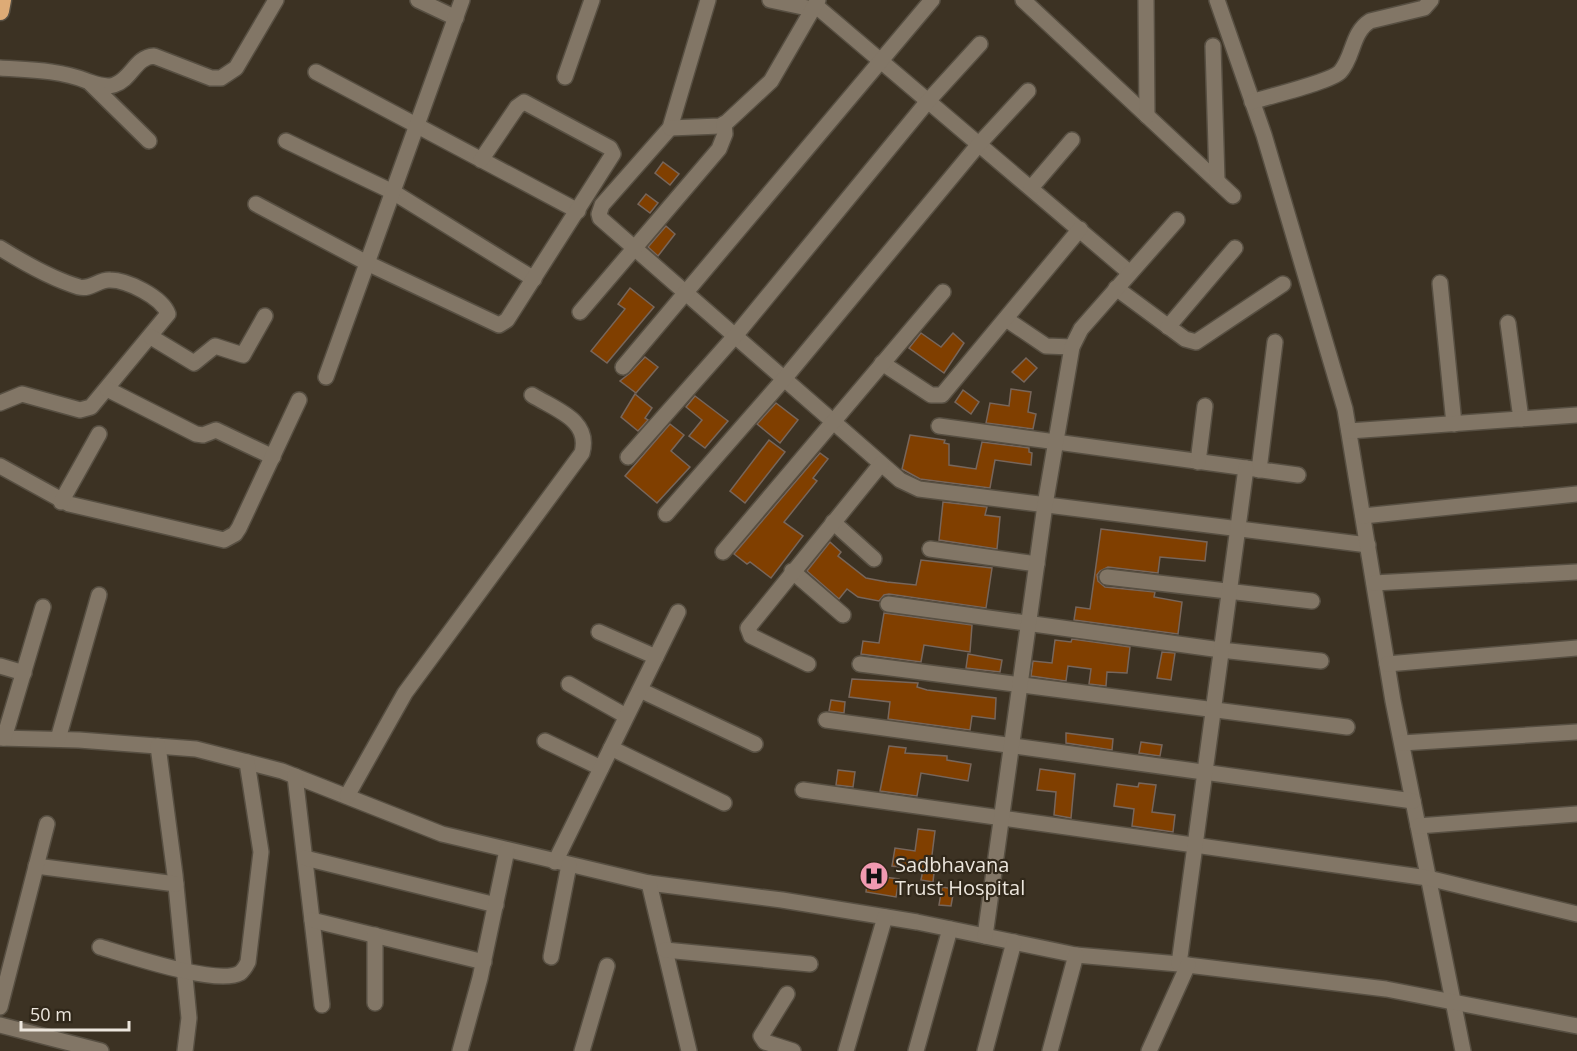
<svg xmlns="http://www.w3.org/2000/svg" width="1577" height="1051" font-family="'Open Sans',sans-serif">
	<rect width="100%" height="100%" fill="#3c3223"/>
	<!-- building -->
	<g fill="#803f00" stroke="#77665b" stroke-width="1.5">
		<path d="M663,162L679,174L670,185L655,173Z"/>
		<path d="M646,194L658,203L650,213L638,204Z"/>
		<path d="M666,226L675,234L658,256L648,247Z"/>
		<path d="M630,288L654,307L607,363L591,351L625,309L618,304Z"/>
		<path d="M921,333L941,347L953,333L964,343L944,373L909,348Z"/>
		<path d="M645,357L658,367L636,393L620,381L630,373Z"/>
		<path d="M1026,358L1037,368L1024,382L1012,372Z"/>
		<path d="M1011,389L1031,392L1028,412L1036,414L1033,429L986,423L990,403L1009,406Z"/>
		<path d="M963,390L979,402L971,414L955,402Z"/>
		<path d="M635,394L652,408L645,418L648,420L638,431L621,417Z"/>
		<path d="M695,396L728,421L705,448L689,436L702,420L686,407Z"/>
		<path d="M776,403L798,420L780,443L757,424Z"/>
		<path d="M670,424L684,435L671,451L690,467L657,503L625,476Z"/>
		<path d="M910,435L945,440L944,443L949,444V465L976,469L982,442L1029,448V452L1032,453L1031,465L995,460L990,488L920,479L902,469Z"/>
		<path d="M769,440L785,452L745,503L730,491Z"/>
		<path d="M820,453L828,459L813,478L817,481L784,522L803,536L771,578L750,562L747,564L734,554Z"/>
		<path d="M943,502L987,507L985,515L1000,517L997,549L939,540Z"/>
		<path d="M1101,529L1207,542L1205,561L1160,557L1158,573L1108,567L1100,571L1097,575L1098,581L1105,587L1155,592L1154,597L1182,602L1178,634L1074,620L1076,607L1090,609Z"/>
		<path d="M830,542L841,552L838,556L866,578L887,582L916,585L921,560L992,568L986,608L889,594L884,595L879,601L858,597L847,589L839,599L807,571Z"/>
		<path d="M884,613L972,625L970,652L924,645L921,662L861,654L863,641L879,643Z"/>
		<path d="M1072,639L1130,647L1127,673L1107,672L1106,686L1089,684L1091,669L1068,666L1066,681L1031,676L1033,661L1052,663L1055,640L1071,642Z"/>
		<path d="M1162,652L1175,653L1171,680L1157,678Z"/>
		<path d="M968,654L1002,660L1000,672L966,668Z"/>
		<path d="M852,679L918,683L917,687L927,690L996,698L995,719L972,716L970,730L888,719L890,702L849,697Z"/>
		<path d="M831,700L845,702L844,713L829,711Z"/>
		<path d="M1066,733L1113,739L1112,750L1066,743Z"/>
		<path d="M1141,742L1162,745L1160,756L1139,753Z"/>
		<path d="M889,746L906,748L905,753L947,756V760L971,764L968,781L921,773L917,796L880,791Z"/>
		<path d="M1040,769L1075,774L1071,818L1054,815L1056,792L1037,790Z"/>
		<path d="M838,770L855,772L853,787L836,785Z"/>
		<path d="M1139,783L1156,785L1152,812L1175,815L1173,832L1132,826L1134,809L1114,806L1117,784L1138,787Z"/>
		<path d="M918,829L935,831L931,863L935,864L933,882L921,880L923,870L892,866L895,848L915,851Z"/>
		<path d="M868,875L899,879L896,897L866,892Z"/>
		<path d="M942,887L954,889L951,906L939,905Z"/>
	</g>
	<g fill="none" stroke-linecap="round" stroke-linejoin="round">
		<!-- minor casing -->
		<g stroke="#574f42" stroke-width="18">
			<g id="minor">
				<path d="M418,0L456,18"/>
				<path d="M708,0L670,128L602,205L599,214L600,218L900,480L919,489L1368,545"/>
				<path d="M770,0L812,9"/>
				<path d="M1023,0L1233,196"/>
				<path d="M1146,0L1147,116"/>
				<path d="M1217,0L1264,135L1345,409L1393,701L1463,1051"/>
				<path d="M815,5L1130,273"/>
				<path d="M1213,46L1217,181"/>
				<path d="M0,68C30,70 59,70 87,81C96,84 105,88 114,85C132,79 135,57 154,56L211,78H221L236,68L276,0"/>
				<path d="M316,72L578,211"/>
				<path d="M565,77L592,0"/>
				<path d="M89,82L149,141"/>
				<path d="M1252,102C1269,96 1330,82 1340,72C1354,57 1351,33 1370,21L1424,8L1431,0"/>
				<path d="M670,128L720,126L727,122L771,81L818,0"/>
				<path d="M286,141L393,192L534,279"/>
				<path d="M1031,188L1072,140"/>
				<path d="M256,204L367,263L499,325L507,320L613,154L610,148L524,102L517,107L481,160"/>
				<path d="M0,248C24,263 52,279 79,287C91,290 99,279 110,280C127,280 162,297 168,314L91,407L80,410L22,394L0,403"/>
				<path d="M1440,283L1454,424"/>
				<path d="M1116,288L1185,339L1196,342L1283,284"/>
				<path d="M580,312L719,149L725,134L724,124"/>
				<path d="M1006,319L1046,346L1072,347"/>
				<path d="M1508,323L1521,419"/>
				<path d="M1168,327L1235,248"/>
				<path d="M151,337L194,363L215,346L243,355L265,316"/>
				<path d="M882,363L931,395H942L1080,229"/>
				<path d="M623,367L932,0"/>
				<path d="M326,377L462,0"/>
				<path d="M107,389L196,434L203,435L216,430L273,457"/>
				<path d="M939,426L1298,475"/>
				<path d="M1349,431L1577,415"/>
				<path d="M628,457L735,336L928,101L980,44"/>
				<path d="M1198,462L1205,406"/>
				<path d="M0,466L69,504L224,540L235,534L239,528L299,400"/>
				<path d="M1259,470L1275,342"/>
				<path d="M61,502L99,434"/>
				<path d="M666,514L784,379L979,144L1028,91"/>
				<path d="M1363,516L1577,494"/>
				<path d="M833,522L874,559"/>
				<path d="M930,549L1037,564"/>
				<path d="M723,552L943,292"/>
				<path d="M792,571L843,615"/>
				<path d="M1107,577L1312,601"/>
				<path d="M1374,583L1577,572"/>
				<path d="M888,604L1221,650L1321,661"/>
				<path d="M599,632L656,657"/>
				<path d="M808,664L751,636L748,628L881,464"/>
				<path d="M860,664L1347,727"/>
				<path d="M1387,664L1577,648"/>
				<path d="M0,666L24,673"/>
				<path d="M569,684L626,716"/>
				<path d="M640,690L755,744"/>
				<path d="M826,720L1413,801"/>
				<path d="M0,738L79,740L196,749L282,771L442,834L649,883L782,900L917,922L1076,955L1179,964L1386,989L1577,1026"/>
				<path d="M4,738L43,607"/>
				<path d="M58,739L99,595"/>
				<path d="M545,741L601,768"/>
				<path d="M1402,743L1577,732"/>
				<path d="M158,746L175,875L189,1018L185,1051"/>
				<path d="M611,748L724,803"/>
				<path d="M295,776L322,1005"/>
				<path d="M803,790L1428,878L1577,914"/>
				<path d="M347,796L405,693L582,453C591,420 556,410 532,395"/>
				<path d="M1418,826L1577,814"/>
				<path d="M305,858L496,905"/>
				<path d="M555,862L678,612"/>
				<path d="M36,866L176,884"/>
				<path d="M649,883L689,1051"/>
				<path d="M312,920L484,962"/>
				<path d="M375,935V1003"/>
				<path d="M985,936L1045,505L1072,347L1081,329L1177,220"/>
				<path d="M100,947C127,955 217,986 240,973C244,970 246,966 248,962L261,852L247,762"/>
				<path d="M665,950L810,964"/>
				<path d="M551,957L569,865"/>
				<path d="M1179,964L1246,468"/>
				<path d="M787,994L761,1036L765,1042L793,1051"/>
				<path d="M0,1007L47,824"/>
				<path d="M0,1025L101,1051"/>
				<path d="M460,1051L480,978L507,850"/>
				<path d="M582,1051L607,966"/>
				<path d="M846,1051L885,917"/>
				<path d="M916,1051L950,929"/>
				<path d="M985,1051L1014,942"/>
				<path d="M1050,1051L1076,955"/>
				<path d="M1149,1051L1188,965"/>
			</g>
		</g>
		<!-- highway casing -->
		<g stroke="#574f42" stroke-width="21">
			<path id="highway" d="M0,11L2,0"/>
		</g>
		<!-- minor -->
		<use href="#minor" stroke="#827666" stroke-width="15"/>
		<!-- highway -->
		<use href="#highway" stroke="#ddab76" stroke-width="18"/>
	</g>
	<!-- icons -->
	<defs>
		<g id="hospital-disc" transform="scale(1.5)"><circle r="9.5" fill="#f19ab1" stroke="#31281a"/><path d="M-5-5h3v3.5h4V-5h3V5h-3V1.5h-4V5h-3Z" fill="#111"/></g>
	</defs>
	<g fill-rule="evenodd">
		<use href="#hospital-disc" x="874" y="876"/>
	</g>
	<g text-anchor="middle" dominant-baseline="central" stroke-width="4.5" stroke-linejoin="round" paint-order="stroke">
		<!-- poi labels -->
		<g font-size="20" fill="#ece6dd" stroke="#31281a" text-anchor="start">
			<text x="895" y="864">Sadbhavana<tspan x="895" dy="23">Trust Hospital</tspan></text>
		</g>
	</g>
	<!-- scale -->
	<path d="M21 1021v9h108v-9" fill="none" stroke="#ece6dd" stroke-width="3"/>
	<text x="30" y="1021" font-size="18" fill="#ece6dd" stroke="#31281a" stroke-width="4.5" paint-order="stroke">50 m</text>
</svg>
